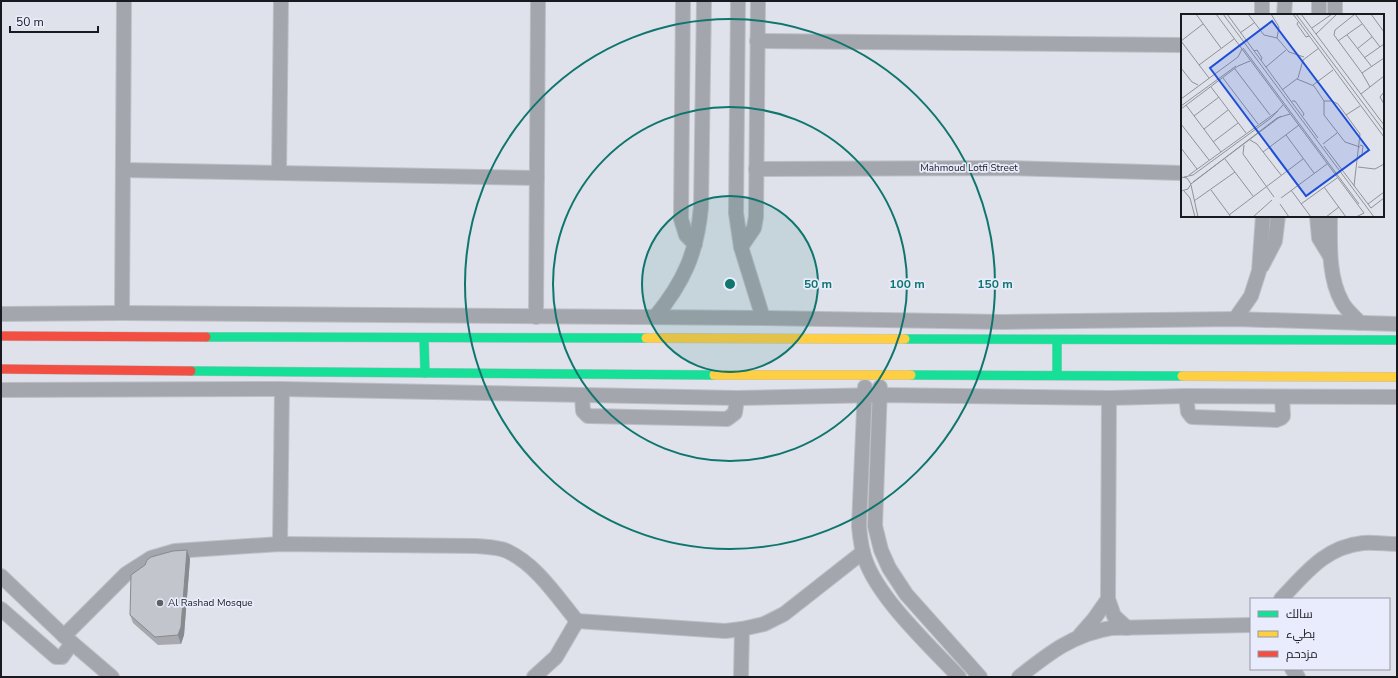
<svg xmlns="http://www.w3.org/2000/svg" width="1398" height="678" font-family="'Nunito Sans',Cairo,sans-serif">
	<rect width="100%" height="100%" fill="#e0e2eb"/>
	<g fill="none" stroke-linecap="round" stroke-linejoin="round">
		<!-- street casing -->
		<g stroke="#bdbfc5" stroke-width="16">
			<g id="street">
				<path d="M683,1L681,219L686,235L695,244"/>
				<path d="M738,1L736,213L741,247L763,318"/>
				<path d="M1262,1V15"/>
				<path d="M1284,15L1285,1"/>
				<path d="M1319,15V1"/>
				<path d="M1335,15V1"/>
				<path d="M757,41L1182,45"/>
				<path d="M756,169L1005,168L1182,173"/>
				<path d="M123,170L537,178"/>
				<path d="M279,173L281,1"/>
				<path d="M1317,216L1319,238L1330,256"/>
				<path d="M1330,216C1330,244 1328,277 1342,302C1346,310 1354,316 1360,323"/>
				<path d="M741,247L754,228L756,217L758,1"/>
				<path d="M1262,266L1275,241L1278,216"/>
				<path d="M122,313L124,1"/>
				<path d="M1,314L122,313L763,318L1003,322L1235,319L1397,324"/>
				<path d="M536,317L538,1"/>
				<path d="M655,317C684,282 697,252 701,207L704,1"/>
				<path d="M1235,319L1251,296L1259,271L1263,216"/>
				<path d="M865,387L859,526C860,537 861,548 865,559C878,598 930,646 959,677"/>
				<path d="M880,387L875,526L881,550L889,568L906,594L980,677"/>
				<path d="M1,390L282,389L737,398L880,395L1109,398L1186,396L1397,397"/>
				<path d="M582,396L583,411L588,416L727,419L735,413L737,398"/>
				<path d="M1186,396L1188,412L1192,417L1276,420L1281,418L1283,416L1282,397"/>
				<path d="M1109,398L1108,599L1114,616L1127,628"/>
				<path d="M280,544L282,389"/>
				<path d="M1,576L64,636L112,677"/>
				<path d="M1281,599C1306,573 1325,547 1363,543C1374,542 1386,544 1397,544"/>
				<path d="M1,609L56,657H62L72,643"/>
				<path d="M1080,635L1094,619L1108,599"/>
				<path d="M64,636L126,574L151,558L175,551L280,544L476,546C486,547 498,547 507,551C537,565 557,597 577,621L725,631L742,629L764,624L784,614L863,552"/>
				<path d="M1292,669L1298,677"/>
				<path d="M534,677L556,657L577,621"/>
				<path d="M741,677L742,629"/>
				<path d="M1019,677C1048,654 1073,634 1111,628L1251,625"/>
			</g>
		</g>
		<!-- fast casing -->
		<g stroke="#bdbfc5" stroke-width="10">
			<g id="fast">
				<path d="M206,337L646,338"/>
				<path d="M424,338L425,373"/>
				<path d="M905,339L1397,340"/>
				<path d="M1057,341V375"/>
				<path d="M191,371L714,375"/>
				<path d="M911,375L1182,376"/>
			</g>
		</g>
		<!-- slow casing -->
		<g stroke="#bdbfc5" stroke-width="10">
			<g id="slow">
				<path d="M646,338L905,339"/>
				<path d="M714,375H911"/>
				<path d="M1182,376L1397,377"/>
			</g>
		</g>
		<!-- jam casing -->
		<g stroke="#bdbfc5" stroke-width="10">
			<g id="jam">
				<path d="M1,336L206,337"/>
				<path d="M1,369L191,371"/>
			</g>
		</g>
		<!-- street -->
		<use href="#street" stroke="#a4a6ae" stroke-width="14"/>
		<!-- fast -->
		<use href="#fast" stroke="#16e098" stroke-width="9"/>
		<!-- slow -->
		<use href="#slow" stroke="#ffcf43" stroke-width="9"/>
		<!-- jam -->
		<use href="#jam" stroke="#f24e42" stroke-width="9"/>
	</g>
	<!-- wall -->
	<path fill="#a8a9af" d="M187,550L190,559L184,635L181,644L158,645L133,623L130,615Z"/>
	<!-- shaded-wall -->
	<path fill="#888a8f" d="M187,550L190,559L184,635L181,644L178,635Z"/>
	<!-- building -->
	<path fill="#c3c5cc" stroke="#888a8f" d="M187,550L181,627L178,635L155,637L130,615L131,575L145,565L147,560L151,557L173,551Z"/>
	<!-- distance rings -->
	<circle cx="730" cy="284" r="88" fill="#0f766e" fill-opacity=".12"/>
	<g fill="none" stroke="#0f766e" stroke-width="2">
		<circle cx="730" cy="284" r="88"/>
		<circle cx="730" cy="284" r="177"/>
		<circle cx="730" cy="284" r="265"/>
	</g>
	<!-- markers -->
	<circle fill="#5f6066" stroke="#e9ecfc" stroke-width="1.5" cx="160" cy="603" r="4"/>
	<g text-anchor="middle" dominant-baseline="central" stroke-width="3.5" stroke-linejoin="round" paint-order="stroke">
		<!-- street labels -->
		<g font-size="10" fill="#191a1f" stroke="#e9ecfc">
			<text x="969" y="168">Mahmoud Lotfi Street</text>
		</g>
		<!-- poi labels -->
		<g font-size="10" fill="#191a1f" stroke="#e9ecfc" text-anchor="start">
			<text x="168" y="603">Al Rashad Mosque</text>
		</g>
	</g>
	<!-- overview -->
	<g transform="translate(1181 14)">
		<rect width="203" height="203" fill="#e0e2eb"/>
		<path fill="none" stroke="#909299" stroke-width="1" d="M15,0L40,34M35,0L183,199L175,203M42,0L193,203M46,0L137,124M67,0L83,21L96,24L108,38L123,43M90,0L98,13L96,24M112,0L203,123M115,0L203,117M120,0L203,111M174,0L154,16L153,21L181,59L203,44M174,0L199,33M190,0L203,18M117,8L116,10L125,23L128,22M22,10L0,27L28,64M131,14L151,0M59,19L73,9M135,20L156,0M166,21L191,53M157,27L181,10M62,34L178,190M176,35L191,23M73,37L76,36L81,44L80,46M183,44L203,30M18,51L53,25M85,53L105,36M0,54L11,68L17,71M54,55L89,101M181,59L189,73M42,64L77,110M116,65L133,72L143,87V101L164,128L179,133M132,71L152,56M30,73L65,119M101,76L117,64L122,46L138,34M203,78L199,83L203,90M180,80L203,62M0,85L57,43L61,35M111,87H114L123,100L122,102M143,87H151L157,90L179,120L173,172M5,91L40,138M0,92L55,52M0,95L57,52L69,47M165,101L179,92M13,102L38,83M0,110L28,146M23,115L47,96M105,121L133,159M69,126L76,130L100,161M32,128L57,109M142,130L156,119M63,131L62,140L93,183M143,132L190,194M0,134L16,155M82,138L118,111M178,142L181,141L182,132L179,131M44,145L72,182M177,153L194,155L203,150M8,161L97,97M0,163L6,164L10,170L7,175L0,177M3,163L12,161L90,104L102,91M12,168L100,102M10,170L96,104L109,100M10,171L17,203M143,173L165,203M30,176L50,203M110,176L130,203M3,177L9,184L14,203M100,184L146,150M13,187L54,158M99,190L108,203M120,190L156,164M187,190L203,178M190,194L203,184M48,201L122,145M72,203L91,186M145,203L158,193"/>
		<path fill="#1d4ed8" fill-opacity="0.15" stroke="#1d4ed8" stroke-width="2" d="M91,7L188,136L125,182L29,54Z"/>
		<rect width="203" height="203" fill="none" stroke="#191a1f" stroke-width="2"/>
	</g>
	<circle cx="730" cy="284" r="6" fill="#0f766e" stroke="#e9ecfc" stroke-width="2"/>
	<g font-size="12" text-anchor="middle" font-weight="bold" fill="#0f766e" stroke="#e9ecfc" stroke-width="3.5" stroke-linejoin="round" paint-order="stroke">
		<text x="818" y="288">50 m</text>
		<text x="907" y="288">100 m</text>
		<text x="995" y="288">150 m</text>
	</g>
	<!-- border -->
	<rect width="1398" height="678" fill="none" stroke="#191a1f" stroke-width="4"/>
	<!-- legend -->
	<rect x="1250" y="598" width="140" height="72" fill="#e9ecfc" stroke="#9698a4"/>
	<rect x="1258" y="611" width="20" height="6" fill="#16e098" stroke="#9698a4"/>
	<text x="1286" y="618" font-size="12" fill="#191a1f">سالك</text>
	<rect x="1258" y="631" width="20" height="6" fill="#ffcf43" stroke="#9698a4"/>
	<text x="1286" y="638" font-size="12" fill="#191a1f">بطيء</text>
	<rect x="1258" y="651" width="20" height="6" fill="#f24e42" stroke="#9698a4"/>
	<text x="1286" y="658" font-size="12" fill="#191a1f">مزدحم</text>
	<!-- scale -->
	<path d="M10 26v6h88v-6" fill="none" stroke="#191a1f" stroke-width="2"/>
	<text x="16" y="26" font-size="12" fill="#191a1f" stroke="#e9ecfc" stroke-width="3" paint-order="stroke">50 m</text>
</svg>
